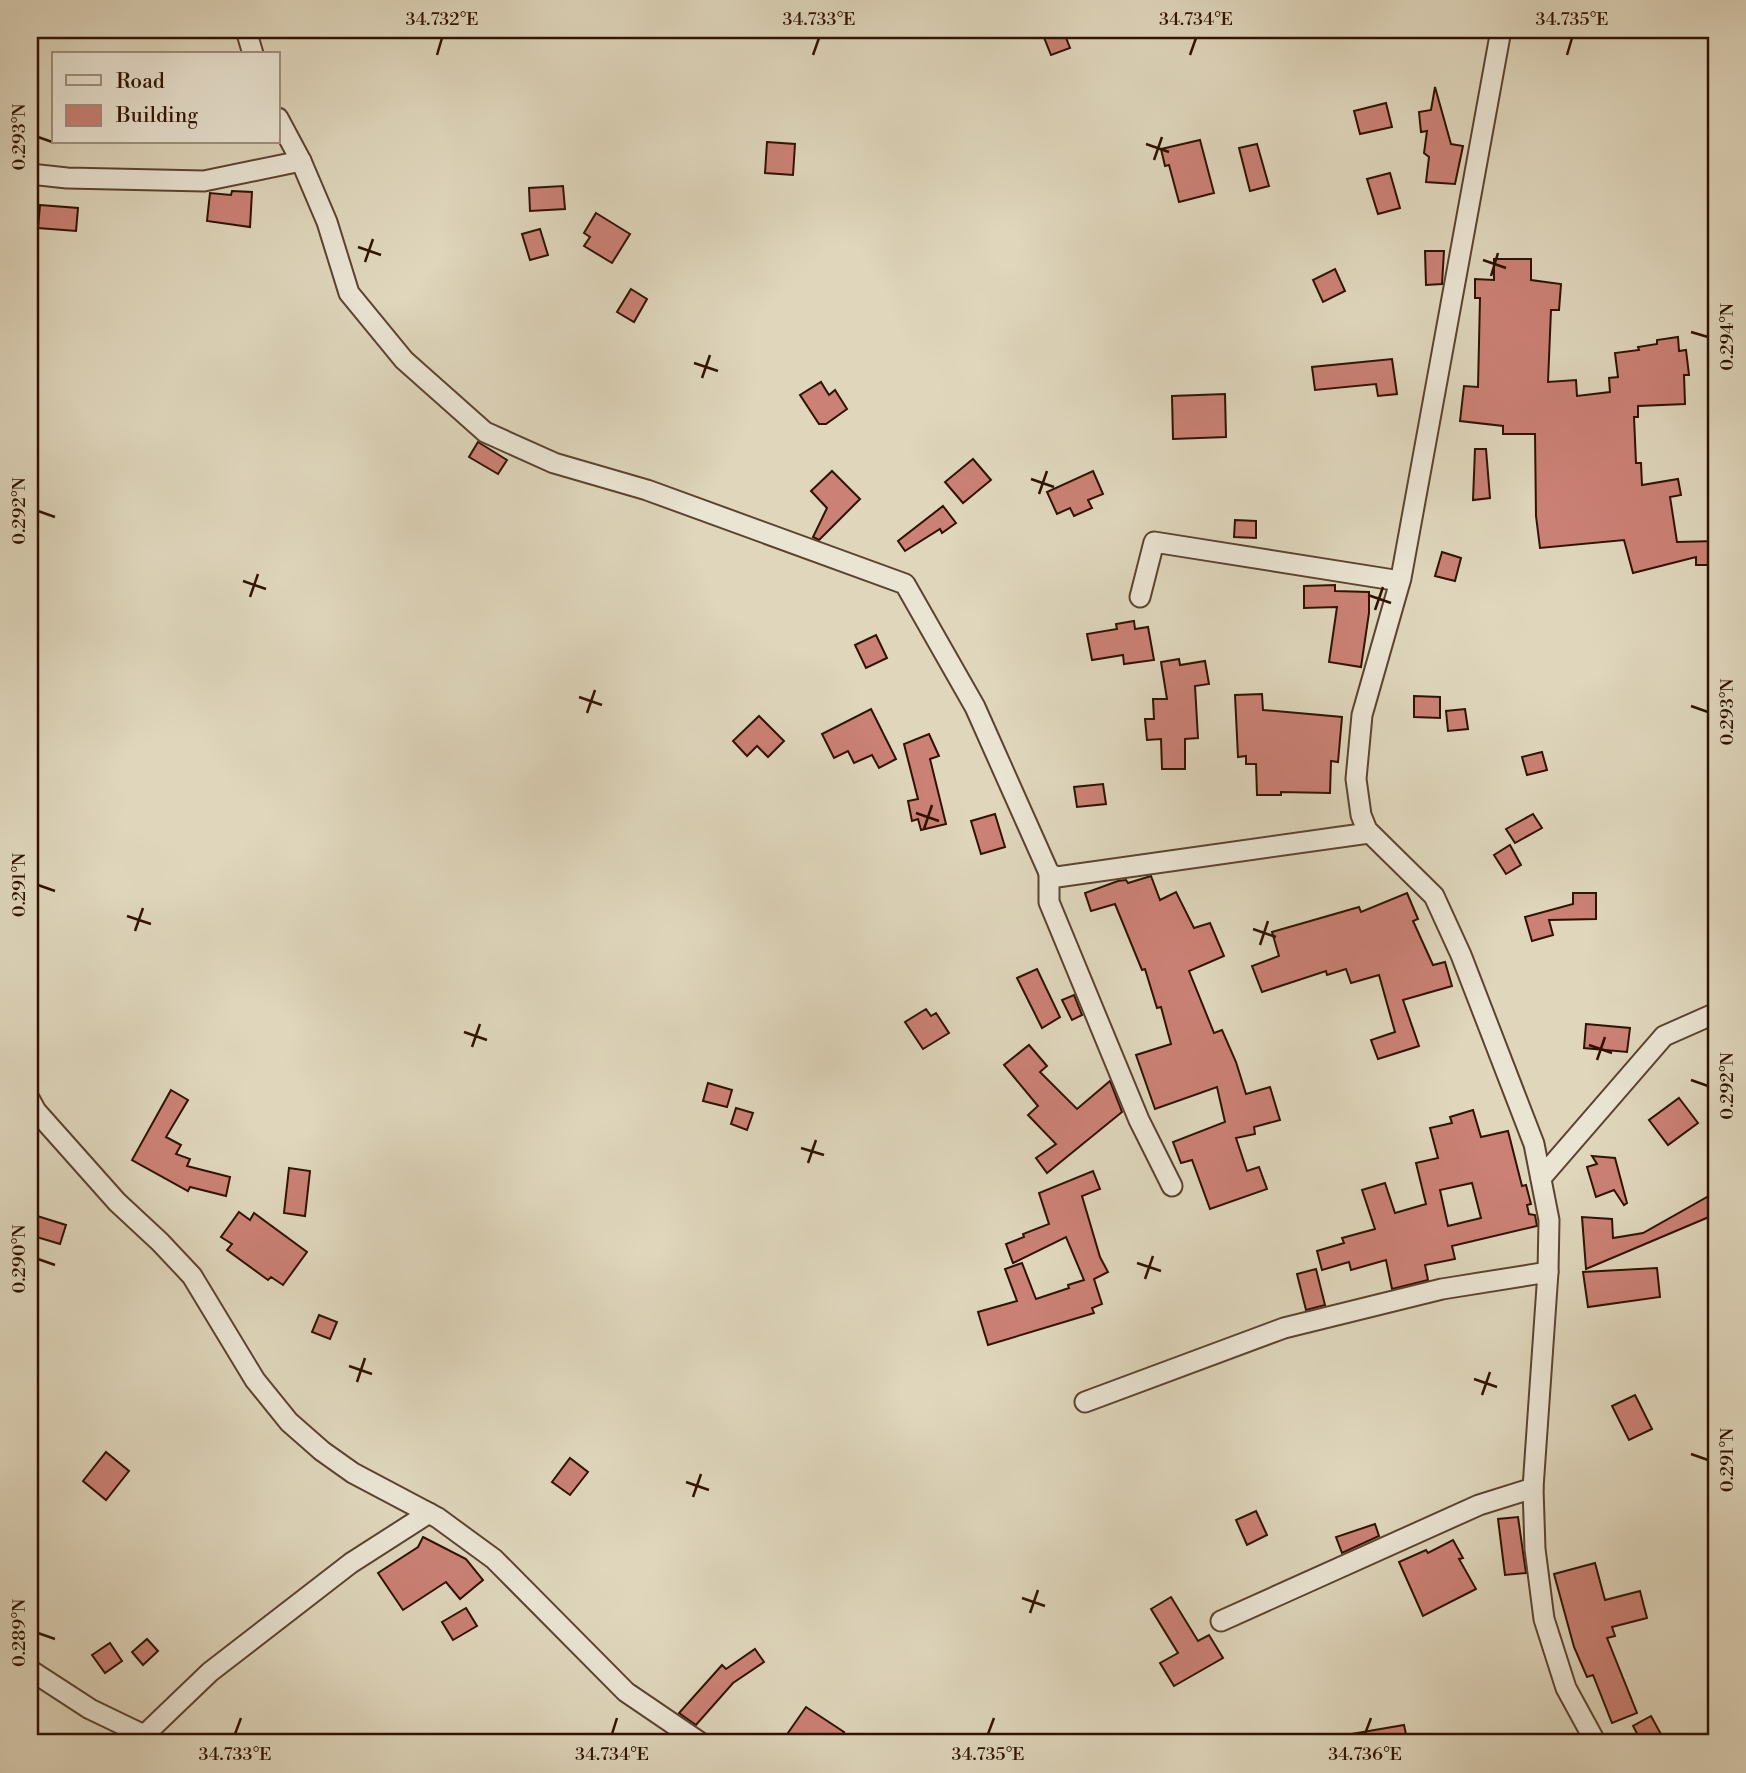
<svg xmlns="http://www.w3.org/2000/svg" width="1746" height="1773" font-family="'Libre Bodoni',serif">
	<rect width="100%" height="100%" fill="#dfd6bc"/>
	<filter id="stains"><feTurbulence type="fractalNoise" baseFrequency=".00286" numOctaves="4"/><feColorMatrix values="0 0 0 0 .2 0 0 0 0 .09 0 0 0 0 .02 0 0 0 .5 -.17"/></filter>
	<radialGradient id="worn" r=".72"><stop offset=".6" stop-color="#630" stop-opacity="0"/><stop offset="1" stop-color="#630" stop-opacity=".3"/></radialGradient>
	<!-- building -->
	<g fill="#cb8176" stroke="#301202" stroke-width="2" fill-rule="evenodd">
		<path d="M1041,30H1063L1070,48L1051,55Z"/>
		<path d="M1435,87L1451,144L1463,146L1455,184L1426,182L1429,157L1424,153L1427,131L1421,132L1419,112L1431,110Z"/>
		<path d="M1386,103L1392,127L1360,134L1354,111Z"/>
		<path d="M1200,140L1214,193L1179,202L1169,165L1165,166L1161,149Z"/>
		<path d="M767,142L795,144L793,175L765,173Z"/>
		<path d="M1257,144L1269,186L1250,191L1239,148Z"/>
		<path d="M1390,173L1400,208L1378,214L1367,179Z"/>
		<path d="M563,186L565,209L530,211L529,188Z"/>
		<path d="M232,191L252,192L250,227L207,221L210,193L231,195Z"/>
		<path d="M40,205L78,208L76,231L38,228Z"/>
		<path d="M596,213L630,234L612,263L584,246L590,237L584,233Z"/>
		<path d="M540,229L548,255L530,260L522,234Z"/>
		<path d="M1425,251H1444L1442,284L1426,285Z"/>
		<path d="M1494,259H1531V280L1561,284L1559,310H1551L1548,382L1576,380L1577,396L1610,392L1609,378L1618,377L1615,353L1639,350L1638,347L1657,344V340L1678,337L1679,351L1686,350L1689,375H1684L1685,404L1638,406V417H1634L1636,463H1641L1642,485L1678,479L1681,495L1670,497L1677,542L1716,541V565H1696V557L1633,573L1624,540L1540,548L1536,516L1535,434H1503V426L1460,421L1464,386L1478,387L1480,298H1475V279L1494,280Z"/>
		<path d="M1335,269L1345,291L1323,302L1313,280Z"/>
		<path d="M631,289L647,299L634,322L617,312Z"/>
		<path d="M1392,359L1397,394L1378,396L1376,384L1315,390L1312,367Z"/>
		<path d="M821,382L829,395L835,390L847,409L826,424H819L800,395Z"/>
		<path d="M1225,394L1226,437L1173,439L1172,396Z"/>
		<path d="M478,442L507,460L498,474L469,457Z"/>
		<path d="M1475,449H1486L1490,498L1473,500Z"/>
		<path d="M973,459L991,480L963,503L945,482Z"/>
		<path d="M832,471L860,499L819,540L813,537L827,508L811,491Z"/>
		<path d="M1093,471L1103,494L1088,500L1092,508L1074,516L1070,508L1057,514L1047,492Z"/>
		<path d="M943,506L956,523L942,533L940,529L905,551L898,541Z"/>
		<path d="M1235,520L1256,521V538L1234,537Z"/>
		<path d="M1442,552L1461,558L1455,581L1435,576Z"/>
		<path d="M1335,585V591L1369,592V613L1361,667L1329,662L1337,607L1304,608V586Z"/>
		<path d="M1134,621L1135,629L1148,627L1154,660L1124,664L1123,655L1092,660L1087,634L1117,629L1116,624Z"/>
		<path d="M876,635L887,658L866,668L855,645Z"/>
		<path d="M1179,659L1180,665L1205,661L1209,684L1195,686L1198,738L1185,739V769H1162L1161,739L1147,740L1145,719H1154L1153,699H1167L1161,662Z"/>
		<path d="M1262,694L1263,710L1342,717L1338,762L1331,761L1330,793L1281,792V795H1257L1256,764H1246V756L1238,757L1235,695Z"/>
		<path d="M1414,696L1440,697V718L1414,717Z"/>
		<path d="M871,709L896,759L879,768L872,755L854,763L848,751L834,758L822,734Z"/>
		<path d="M1465,709L1468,729L1448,731L1446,711Z"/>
		<path d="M759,716L784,741L768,757L757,746L747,756L733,741Z"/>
		<path d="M929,734L939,756L930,759L946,824L921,830L918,819L912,821L908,801L918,799L904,744Z"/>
		<path d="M1542,752L1547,770L1527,775L1522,757Z"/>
		<path d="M1103,784L1106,804L1077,807L1074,787Z"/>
		<path d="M995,814L1005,847L981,854L971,821Z"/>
		<path d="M1533,814L1542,828L1515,843L1506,829Z"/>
		<path d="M1510,845L1521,865L1506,874L1494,855Z"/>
		<path d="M1151,876L1160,900L1176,892L1194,928L1210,923L1224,956L1189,971L1214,1033L1222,1030L1236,1062L1246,1094L1270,1087L1280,1120L1254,1127L1255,1134L1236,1138L1247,1171L1259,1167L1267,1189L1210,1209L1192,1160L1181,1163L1173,1142L1225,1122L1217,1087L1155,1109L1136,1055L1171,1044L1161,1007L1157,1008L1145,969L1142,970L1115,904L1091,911L1085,893L1118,881L1126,880L1128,883Z"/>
		<path d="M1407,893L1418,919L1413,921L1433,965L1445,962L1452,986L1403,1000L1419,1046L1378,1059L1371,1040L1395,1032L1379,975L1351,983L1346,969L1327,975L1326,971L1262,992L1252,966L1279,956L1272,932L1359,907L1361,912Z"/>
		<path d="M1573,893H1596V919L1549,920L1553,935L1532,941L1525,917L1573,904Z"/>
		<path d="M1037,969L1060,1017L1042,1028L1017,978Z"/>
		<path d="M1074,995L1082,1015L1072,1020L1062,1000Z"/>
		<path d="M926,1009L931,1016L936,1013L949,1033L923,1049L905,1022Z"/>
		<path d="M1586,1024L1630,1028L1627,1052L1584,1048Z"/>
		<path d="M1029,1045L1047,1066L1040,1072L1077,1109L1110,1081L1122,1112L1047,1173L1036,1158L1056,1144L1028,1115L1038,1106L1004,1065Z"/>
		<path d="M708,1083L732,1090L727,1107L703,1101Z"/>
		<path d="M171,1090L188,1100L166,1137L181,1145L176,1154L190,1159L187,1166L230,1177L226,1196L190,1187L188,1191L132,1160Z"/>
		<path d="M1679,1098L1698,1123L1668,1145L1649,1120Z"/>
		<path d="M736,1108L753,1113L747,1130L731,1124Z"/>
		<path d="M1473,1110L1481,1137L1508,1131L1522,1186L1526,1185L1531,1204L1527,1205L1529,1214L1535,1215L1537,1226L1452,1246L1455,1259L1425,1265L1428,1280L1392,1289L1386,1260L1351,1270L1349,1262L1322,1270L1317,1251L1344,1243L1342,1238L1375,1229L1362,1190L1385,1183L1395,1213L1426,1204L1416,1163L1438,1158L1430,1128L1452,1123L1450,1117ZM1472,1183L1481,1218L1448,1226L1440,1190Z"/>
		<path d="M1592,1156L1615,1158L1627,1203L1624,1205L1614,1190L1596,1197L1587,1167L1597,1164Z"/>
		<path d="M289,1168L310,1171L305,1216L284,1213Z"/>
		<path d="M1093,1171L1100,1189L1082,1196L1100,1257L1108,1272L1094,1279L1102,1304L1092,1308L1094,1313L988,1345L978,1312L1017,1301L1005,1269L1022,1263L1036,1299L1069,1288L1068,1285L1084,1280L1066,1237L1013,1263L1006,1244L1024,1237L1023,1234L1049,1224L1039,1193Z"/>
		<path d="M1716,1192V1214L1586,1269L1582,1217L1612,1219L1613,1238L1643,1233Z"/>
		<path d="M239,1212L250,1220L254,1213L307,1252L283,1285L271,1277L268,1280L227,1250L232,1244L221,1237Z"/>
		<path d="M34,1215L66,1225L60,1244L30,1235Z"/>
		<path d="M1657,1268L1660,1297L1588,1307L1583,1272Z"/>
		<path d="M1316,1269L1325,1305L1306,1310L1297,1274Z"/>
		<path d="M319,1315L337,1322L330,1339L312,1332Z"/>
		<path d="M1635,1395L1652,1429L1629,1440L1612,1406Z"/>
		<path d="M106,1452L129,1471L106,1500L83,1481Z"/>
		<path d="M570,1458L588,1472L570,1495L552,1482Z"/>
		<path d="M1256,1511L1267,1535L1247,1545L1236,1520Z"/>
		<path d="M1518,1517L1526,1573L1505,1575L1498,1519Z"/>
		<path d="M1375,1524L1379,1536L1342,1553L1336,1537Z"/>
		<path d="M423,1537L466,1559L483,1580L460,1599L446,1582L403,1610L378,1573L418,1547Z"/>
		<path d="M1453,1540L1463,1558L1459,1559L1476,1589L1423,1616L1399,1562L1426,1550L1428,1553Z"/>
		<path d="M1595,1563L1605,1600L1640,1591L1647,1618L1612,1627L1615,1636L1607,1638L1637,1713L1612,1723L1593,1675L1587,1677L1574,1647L1554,1574Z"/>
		<path d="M1171,1597L1198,1641L1209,1635L1223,1658L1174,1686L1160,1663L1178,1653L1151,1609Z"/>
		<path d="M466,1608L477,1626L453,1640L442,1622Z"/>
		<path d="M147,1639L158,1651L143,1665L132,1652Z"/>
		<path d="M110,1643L122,1661L105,1673L92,1655Z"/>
		<path d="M755,1649L764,1662L733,1683L696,1725L679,1713L722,1665L726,1669Z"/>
		<path d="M806,1707L844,1732L836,1743H781Z"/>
		<path d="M1651,1716L1662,1736L1648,1743H1642L1633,1726Z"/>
		<path d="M1404,1725L1408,1743H1352L1351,1734Z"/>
	</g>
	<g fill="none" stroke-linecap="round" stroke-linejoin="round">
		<!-- street casing -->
		<g stroke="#5c4330" stroke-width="23">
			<g id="street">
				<path d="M246,30L253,54"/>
				<path d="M1501,30L1401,578L1362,715L1356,779L1361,815L1367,830L1434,896L1461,955L1534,1144L1549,1220L1548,1272L1533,1488L1535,1549L1544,1619L1566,1688L1596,1743"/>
				<path d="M278,118L301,161L327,222L349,293L404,360L485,432L554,463L647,490L905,584L975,707L1049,873L1057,877L1369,833"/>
				<path d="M30,174L67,178L204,181L301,161"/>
				<path d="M1140,597L1154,542L1400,581"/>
				<path d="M1049,873V902L1139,1120L1172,1186"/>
				<path d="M30,1100L36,1111L117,1202L160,1242L192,1276L255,1380L289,1422L322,1451L353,1473L438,1518L494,1559L626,1692L701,1743"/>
				<path d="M1541,1178L1664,1036L1716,1013"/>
				<path d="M1085,1402L1284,1328L1442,1289L1548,1272"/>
				<path d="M1221,1621L1479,1505L1533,1488"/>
				<path d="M30,1670L90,1709L144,1735"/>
				<path d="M136,1743L210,1672L351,1563L429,1513"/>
			</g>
		</g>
		<!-- street -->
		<use href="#street" stroke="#eae4d3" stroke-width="19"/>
	</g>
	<!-- ticks -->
	<path fill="none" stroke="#301202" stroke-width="2.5" d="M437,55L442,38M813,55L819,38M1190,55L1196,38M1567,55L1572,38M38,137L55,143M1146,144L1169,152M1154,160L1162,137M358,247L381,255M1483,260L1506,268M365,262L373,239M1491,276L1498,253M1691,332L1708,337M694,363L718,371M702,378L710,355M1031,479L1054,487M1039,494L1047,471M38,511L55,517M243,581L266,589M1368,595L1391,603M250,597L258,574M1375,610L1383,587M579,697L602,705M1691,706L1708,712M587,713L595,690M916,813L939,821M924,829L932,805M38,885L55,891M127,916L151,924M1253,929L1276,937M135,931L143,908M1260,945L1268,921M464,1032L487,1040M1589,1045L1612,1053M472,1047L480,1024M1597,1060L1605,1037M1691,1080L1708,1086M801,1148L824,1155M808,1163L816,1140M38,1259L55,1265M1137,1263L1161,1271M1145,1279L1153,1256M349,1366L372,1374M1474,1379L1497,1387M357,1382L365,1358M1482,1395L1490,1372M1691,1454L1708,1460M686,1482L709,1490M693,1497L701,1474M1022,1598L1045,1606M1030,1613L1038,1590M38,1633L55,1639M235,1734L241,1718M612,1734L617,1718M988,1734L994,1718M1365,1734L1371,1718"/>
	<!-- margin -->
	<rect width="1746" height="1773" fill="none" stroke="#dfd6bc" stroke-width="77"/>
	<!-- legend -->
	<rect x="52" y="52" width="228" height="91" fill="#eae4d3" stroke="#a0907f" stroke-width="2"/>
	<rect x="66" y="75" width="35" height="10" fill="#eae4d3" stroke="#a0907f" stroke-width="2"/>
	<text x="116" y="88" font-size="21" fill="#301202">Road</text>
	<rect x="66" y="105" width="35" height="21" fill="#cb8176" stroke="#a0907f" stroke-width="2"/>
	<text x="116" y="122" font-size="21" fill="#301202">Building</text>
	<rect x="38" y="38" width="1670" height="1696" fill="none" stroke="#301202" stroke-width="2.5"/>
	<g font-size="18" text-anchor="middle" fill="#301202">
		<text x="442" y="25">34.732°E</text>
		<text x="819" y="25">34.733°E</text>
		<text x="1196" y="25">34.734°E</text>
		<text x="1572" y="25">34.735°E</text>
		<text transform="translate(19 137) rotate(-90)" y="6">0.293°N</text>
		<text transform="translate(1727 337) rotate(-90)" y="6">0.294°N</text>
		<text transform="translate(19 511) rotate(-90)" y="6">0.292°N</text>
		<text transform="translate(1727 712) rotate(-90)" y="6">0.293°N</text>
		<text transform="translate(19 885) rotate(-90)" y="6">0.291°N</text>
		<text transform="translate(1727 1086) rotate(-90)" y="6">0.292°N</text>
		<text transform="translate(19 1259) rotate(-90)" y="6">0.290°N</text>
		<text transform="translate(1727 1460) rotate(-90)" y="6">0.291°N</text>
		<text transform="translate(19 1633) rotate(-90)" y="6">0.289°N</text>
		<text x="235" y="1760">34.733°E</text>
		<text x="612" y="1760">34.734°E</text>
		<text x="988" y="1760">34.735°E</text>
		<text x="1365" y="1760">34.736°E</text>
	</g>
	<rect width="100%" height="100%" filter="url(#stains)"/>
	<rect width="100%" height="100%" fill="url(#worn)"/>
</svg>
